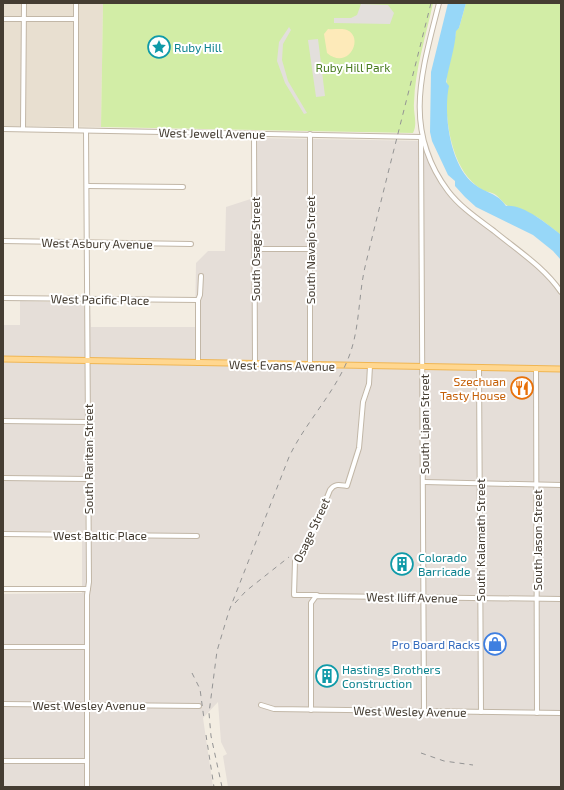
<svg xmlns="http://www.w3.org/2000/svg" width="564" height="790" font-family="'Exo 2',sans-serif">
	<rect width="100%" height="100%" fill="#f3ede2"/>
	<!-- residential -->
	<path fill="#e8dfd0" d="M3,3H103L101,127L3,126Z"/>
	<!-- industrial -->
	<path fill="#e5ded8" d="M257,138L427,141L436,167L451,190L465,205L542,267L561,288V787H228L223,756L227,754L221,742L218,702L203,718L213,787H3V594L82,593V531H3V325H20V301L90,303L91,327H195L196,263L208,251H225L226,207L257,197Z"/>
	<!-- green -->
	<g fill="#d2eda6">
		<path d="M103,3H433C426,36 415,69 414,103C413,113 418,123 413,133L101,127Z"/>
		<path d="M466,3H561V235C553,229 545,222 537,217C527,212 517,211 508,206C502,203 499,195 492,193C488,191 484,192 481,189C446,167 443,103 448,66C450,54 455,43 456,30L459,28Z"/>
	</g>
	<!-- sand -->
	<path fill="#fdeab9" d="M328,29C333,30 342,28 347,30C365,38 348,71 327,53L324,34Z"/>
	<!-- parking -->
	<g fill="#e3dfdc">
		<path d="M361,4L388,5L394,13L390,24L334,23V18H351L357,15Z"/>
		<path d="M289,27L291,30L283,44L282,60L288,81L307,113L304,114L285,83L277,61L279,42Z"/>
		<path d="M318,39L325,96L316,97L308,40Z"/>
	</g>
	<!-- water -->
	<path fill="#97d7f8" d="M448,3H466L459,28L456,31C455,48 449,65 446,82L449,86C443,113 450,166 474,184C485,193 498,193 506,206C523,204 547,224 560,234L561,260L553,251L533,235L476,207L465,197L455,186V181L448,175L432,141L430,132L431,72Z"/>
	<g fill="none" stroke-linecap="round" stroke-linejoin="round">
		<!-- minor casing -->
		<g stroke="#c2b7a7" stroke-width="6">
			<g id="minor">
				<path d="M439,3C422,71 402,129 448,191C460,207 478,219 494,231C517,250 544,267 561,292"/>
				<path d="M3,19H76"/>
				<path d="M3,129L421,137L424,712"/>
				<path d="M23,129L24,3"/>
				<path d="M76,130V3"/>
				<path d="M86,131L89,582L87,595V787"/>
				<path d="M254,134L255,364"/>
				<path d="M310,134V365"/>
				<path d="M88,186L183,187"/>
				<path d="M3,241L191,244"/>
				<path d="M256,249H310"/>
				<path d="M3,298L198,300"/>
				<path d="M198,363V300L200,295L201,276"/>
				<path d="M479,367L481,712"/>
				<path d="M536,368L537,713"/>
				<path d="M3,421L88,422"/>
				<path d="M3,478L88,479"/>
				<path d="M424,482L561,485"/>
				<path d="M3,534L197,536"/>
				<path d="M3,589H88"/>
				<path d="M317,595H294L295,561L308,544L330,490C335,483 340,485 347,486L359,448L363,402L369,384L370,366"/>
				<path d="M3,647H87"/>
				<path d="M3,704L199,706"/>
				<path d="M261,705L274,709L561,713"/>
				<path d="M311,710V603L316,596L561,599"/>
				<path d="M3,761H87"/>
			</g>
		</g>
		<!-- major casing -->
		<g stroke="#f0b653" stroke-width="7">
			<path id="major" d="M3,359L561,369"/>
		</g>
		<!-- minor -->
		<use href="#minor" stroke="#fff" stroke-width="4"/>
		<!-- major -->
		<use href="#major" stroke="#ffd790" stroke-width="5"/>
		<!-- rail -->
		<g stroke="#949494" stroke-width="1" stroke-dasharray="5 5" stroke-linecap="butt">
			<path d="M235,603L246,591L289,557"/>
			<path d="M192,673L200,689L204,719"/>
			<path d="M206,735L214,787"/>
			<path d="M421,753L444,761L473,765"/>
			<path d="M222,787L211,736L209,713L217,651L229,611L289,457C305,423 334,394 348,359C360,330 358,298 365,267C386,179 409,91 431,3"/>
		</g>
	</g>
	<!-- icons -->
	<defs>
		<g id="sight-ring" transform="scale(1.15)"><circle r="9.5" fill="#fff" stroke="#0f9aa8" stroke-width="1.5"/><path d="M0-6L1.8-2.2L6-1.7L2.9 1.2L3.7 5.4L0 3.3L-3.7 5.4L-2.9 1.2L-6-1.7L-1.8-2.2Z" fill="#0f9aa8"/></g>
		<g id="restaurant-ring" transform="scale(1.15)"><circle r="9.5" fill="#fff" stroke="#e8710a" stroke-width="1.5"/><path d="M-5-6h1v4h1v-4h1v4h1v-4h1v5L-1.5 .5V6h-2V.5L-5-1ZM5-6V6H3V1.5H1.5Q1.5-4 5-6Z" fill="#e8710a"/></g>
		<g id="building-ring" transform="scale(1.15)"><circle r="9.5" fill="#fff" stroke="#0f9aa8" stroke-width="1.5"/><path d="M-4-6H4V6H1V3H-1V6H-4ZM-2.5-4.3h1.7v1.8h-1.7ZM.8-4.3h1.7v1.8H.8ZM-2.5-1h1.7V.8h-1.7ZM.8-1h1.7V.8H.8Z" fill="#0f9aa8"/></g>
		<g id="shop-ring" transform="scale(1.15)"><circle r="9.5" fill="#fff" stroke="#3f7fe0" stroke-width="1.5"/><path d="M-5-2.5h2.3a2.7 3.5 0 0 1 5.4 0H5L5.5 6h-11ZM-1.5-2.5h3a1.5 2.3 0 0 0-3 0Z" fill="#3f7fe0"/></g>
	</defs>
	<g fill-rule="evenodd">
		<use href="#sight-ring" x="159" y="47"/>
		<use href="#restaurant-ring" x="522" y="388"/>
		<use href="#building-ring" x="402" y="564"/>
		<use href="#shop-ring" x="495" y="644"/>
		<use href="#building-ring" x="327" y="676"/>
	</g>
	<g text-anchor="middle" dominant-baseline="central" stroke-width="4" stroke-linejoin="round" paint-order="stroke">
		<!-- culture labels -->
		<g font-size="12" fill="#0d838f" stroke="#fff" text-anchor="start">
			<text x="174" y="47">Ruby Hill</text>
			<text x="418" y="557">Colorado<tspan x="418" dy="14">Barricade</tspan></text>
			<text x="342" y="669">Hastings Brothers<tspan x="342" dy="14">Construction</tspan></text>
		</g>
		<!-- park labels -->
		<g font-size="12" fill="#4a7d20" stroke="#fff">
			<text x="353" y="67">Ruby Hill Park</text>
		</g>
		<!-- street labels -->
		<g font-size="12" fill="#453d32" stroke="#fff">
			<text transform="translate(212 133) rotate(1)">West Jewell Avenue</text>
			<text transform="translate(97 243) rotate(1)">West Asbury Avenue</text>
			<text transform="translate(255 249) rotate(-90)">South Osage Street</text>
			<text transform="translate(310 250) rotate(-90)">South Navajo Street</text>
			<text transform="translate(100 299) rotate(1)">West Pacific Place</text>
			<text transform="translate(282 365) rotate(1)">West Evans Avenue</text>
			<text transform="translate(424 424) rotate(-90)">South Lipan Street</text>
			<text transform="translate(88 459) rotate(-90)">South Raritan Street</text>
			<text transform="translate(311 530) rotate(-65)">Osage Street</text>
			<text x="100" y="535">West Baltic Place</text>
			<text transform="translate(480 540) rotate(-90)">South Kalamath Street</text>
			<text transform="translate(537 540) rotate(-90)">South Jason Street</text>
			<text transform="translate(412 597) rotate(1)">West Iliff Avenue</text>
			<text x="89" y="705">West Wesley Avenue</text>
			<text transform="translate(410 711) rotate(1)">West Wesley Avenue</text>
		</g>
		<!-- food labels -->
		<g font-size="12" fill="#c56008" stroke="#fff" text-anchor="end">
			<text x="506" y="381">Szechuan<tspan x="506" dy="14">Tasty House</tspan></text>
		</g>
		<!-- shop labels -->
		<g font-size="12" fill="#366cbe" stroke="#fff" text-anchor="end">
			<text x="480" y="644">Pro Board Racks</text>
		</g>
	</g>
	<!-- border -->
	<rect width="564" height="790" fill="none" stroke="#453d32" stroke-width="8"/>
</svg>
